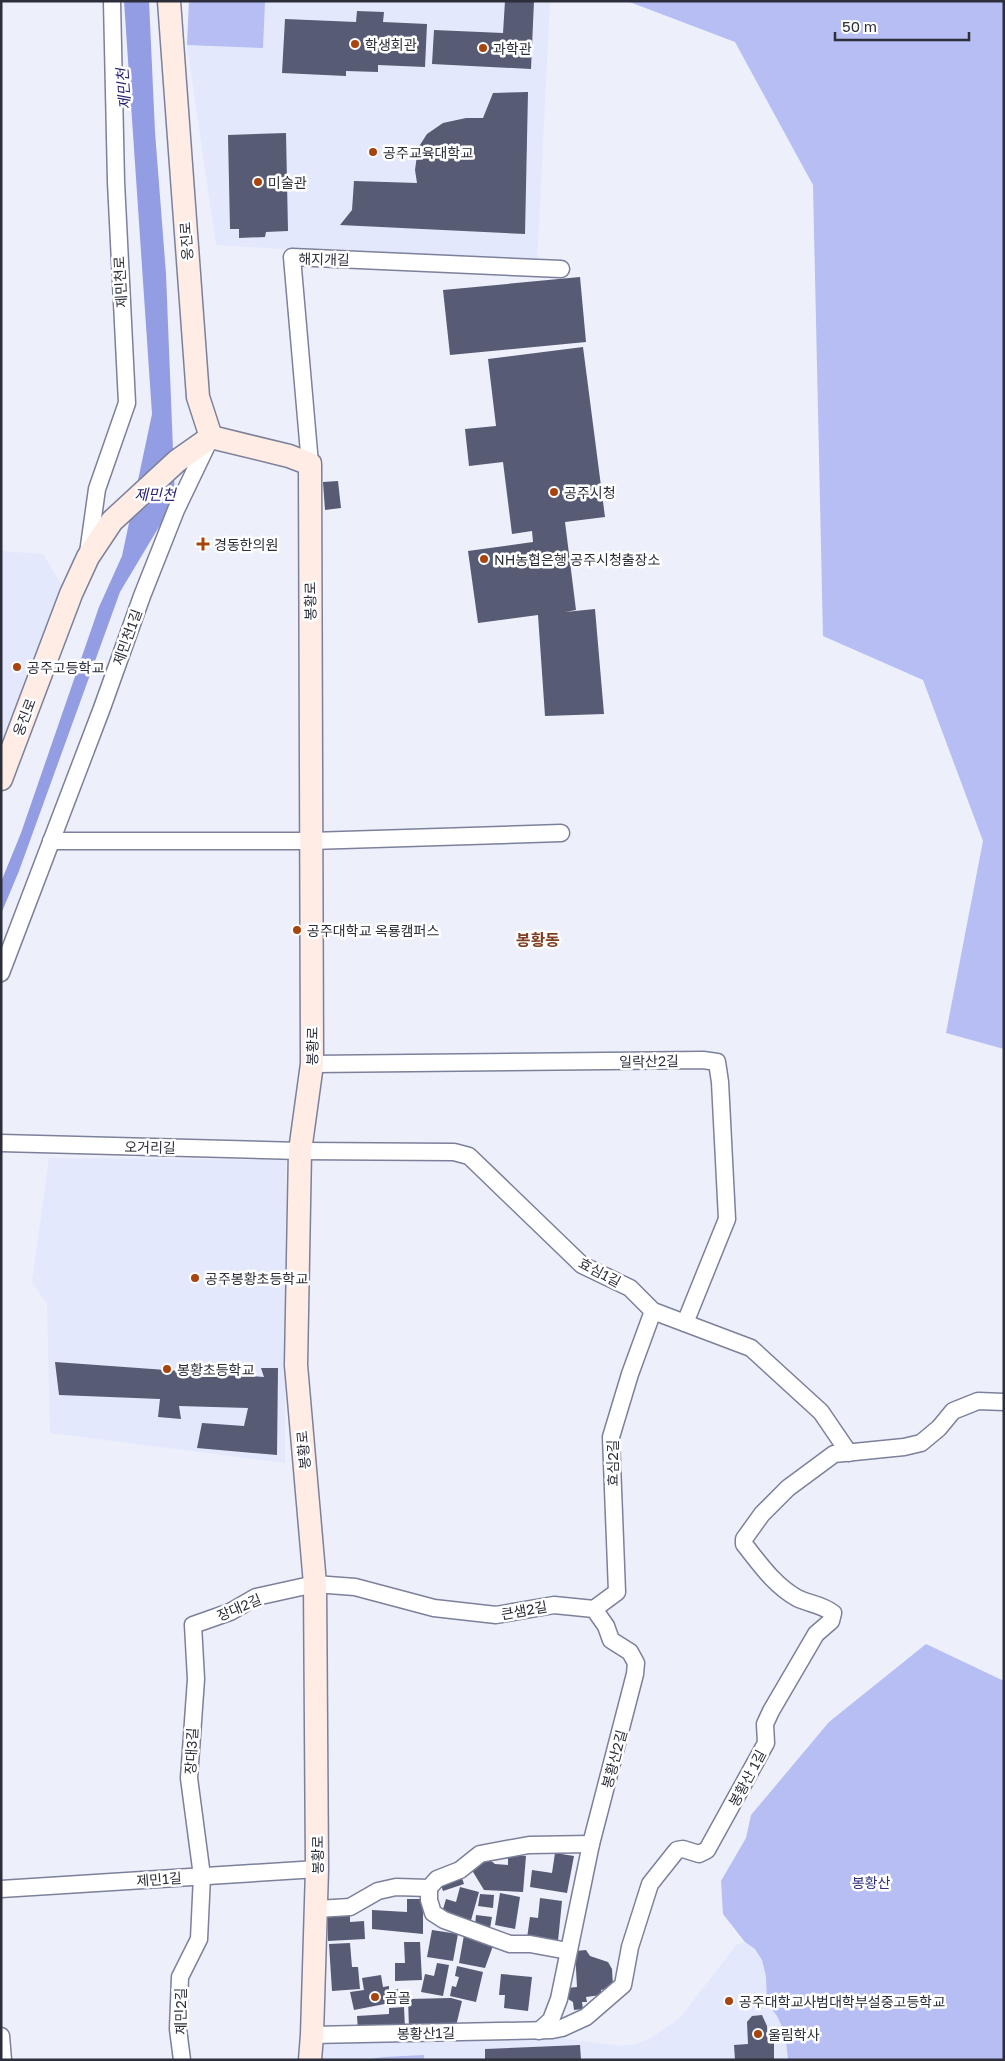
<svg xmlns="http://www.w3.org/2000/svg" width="1005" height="2061" font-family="'Golos Text','Noto Sans KR',sans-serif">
	<rect width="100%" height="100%" fill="#edeffb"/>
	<!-- built -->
	<g fill="#e4e8fd">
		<path d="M189,1H550L537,265L216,245L187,45Z"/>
		<path d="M1,551L43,554L64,589L1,744Z"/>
		<path d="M49,1158L286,1160L285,1463L50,1433L47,1304L32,1282Z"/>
		<path d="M745,1942L755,1949L762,1960L766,1977L767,2003L777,2016L785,2033L788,2060H307L323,2042L542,2036L623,2046L636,2044L649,2039L680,2018L736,1945Z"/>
	</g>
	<!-- green -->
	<g fill="#b6bef4">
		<path d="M189,1H265L263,48L187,45Z"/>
		<path d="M627,1H1004V1049L946,1033L983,841L923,680L823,636L813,185L735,42Z"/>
		<path d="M926,1644L1004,1681V2060H788L785,2033L777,2016L767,2003L766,1977L762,1960L755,1949L745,1942L723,1914L721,1881L746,1838L751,1815L829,1722Z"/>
		<path d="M424,2055V2060H362L384,2057Z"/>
	</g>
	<!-- water -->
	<path fill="#939de4" d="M124,1H149L155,132L166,274L175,500L120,592L19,871L1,914V882L21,833L99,607L122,556L152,414Z"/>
	<!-- building -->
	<g fill="#575b73">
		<path d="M505,1H534L531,69L432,64L434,30L503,33Z"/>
		<path d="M357,11L384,12L383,22L427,24L425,67L378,65V72L346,71V76L282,73L285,19L356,22Z"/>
		<path d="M528,92L525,234L340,225L352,210L354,181L417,183L415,170L418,148L427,134L443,123L466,118H483L493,93Z"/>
		<path d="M286,133L288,231L266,232L265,237L239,238V229H230L228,135Z"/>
		<path d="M580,277L586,342L450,355L443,290Z"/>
		<path d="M583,347L605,517L565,522L576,610L565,612L595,609L604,714L545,716L538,615L478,623L468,551L533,542L532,531L512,534L503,462L469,466L465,429L496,426L488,359Z"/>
		<path d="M338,481L341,508L325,510L323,482Z"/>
		<path d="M55,1362L264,1377L261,1368H278L277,1455L197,1448L202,1423L244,1426L248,1408L179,1406L181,1419L158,1417L160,1399L59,1395Z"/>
		<path d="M555,1853L574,1856L567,1893L530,1887L532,1870L552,1873Z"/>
		<path d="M508,1855L526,1856L523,1892L484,1890L470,1867L486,1857L495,1864L508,1865Z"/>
		<path d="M461,1875L464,1884L443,1891L440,1882Z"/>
		<path d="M460,1887L479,1892L470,1924L441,1916L446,1899L456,1902Z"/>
		<path d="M500,1893L520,1897L515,1929L495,1925Z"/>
		<path d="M480,1894L494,1895L493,1908L478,1906Z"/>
		<path d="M540,1898L562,1901L558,1941L527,1938L530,1917L538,1918Z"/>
		<path d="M407,1899H423V1934L372,1929V1910L407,1912Z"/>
		<path d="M350,1912V1922L364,1921L365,1939L328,1941L327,1913Z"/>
		<path d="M476,1915L492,1917L490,1928L475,1926Z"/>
		<path d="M432,1930L458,1934L453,1961L427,1957Z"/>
		<path d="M464,1935L494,1943L485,1968L459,1963Z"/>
		<path d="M404,1942H420L422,1980L395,1981V1963H405Z"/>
		<path d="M350,1943L352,1967H358L360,1989L332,1991L329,1944Z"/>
		<path d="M586,1950L590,1956L608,1962L612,1969L613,1986L610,1988L601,1990V1995L586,1997L587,2002H582L583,2009L574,2010L573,2002L568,1999L567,1988L577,1987L575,1951Z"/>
		<path d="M437,1963L449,1965L443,1996L421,1992L425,1974L434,1976Z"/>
		<path d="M457,1966L483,1972L476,2002L450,1996L452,1986L456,1987L459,1977L455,1976Z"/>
		<path d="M501,1974L532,1977L528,2011L504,2008L505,1995H499Z"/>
		<path d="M381,1975L383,1987L389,1986V1991L398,1989L400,2001L354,2010L350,1992L364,1990L362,1978Z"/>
		<path d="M451,1998L462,2001L456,2026L409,2028L408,1999Z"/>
		<path d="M404,2007L405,2028L358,2030L357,2016L389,2014V2008Z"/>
		<path d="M762,2015L767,2026L768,2043L774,2042V2060H735L734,2045L748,2044L747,2022L752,2016Z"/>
		<path d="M580,2045L581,2060H485V2049Z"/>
	</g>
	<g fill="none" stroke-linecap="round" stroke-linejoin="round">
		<!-- minor casing -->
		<g stroke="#7c809a" stroke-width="19">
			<g id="minor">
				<path d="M310,464L292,257L561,269"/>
				<path d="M88,553L97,489L127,403L116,182L112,1"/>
				<path d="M51,841H311L561,833"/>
				<path d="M1,973L102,708L142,596L176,510L210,439"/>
				<path d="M312,1064L703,1060L717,1062L720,1082L727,1219L685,1323"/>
				<path d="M1,1143L300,1151L454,1152L469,1156L582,1265L630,1288L653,1311L751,1348L821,1412L849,1453"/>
				<path d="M594,1609L617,1592L611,1437L630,1374L653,1311"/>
				<path d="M429,1888V1900L433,1913L444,1920L510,1944H530L568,1951"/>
				<path d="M1,1889L317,1869"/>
				<path d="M317,1909L350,1907L378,1891L396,1887L429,1888L437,1879L460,1870L480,1854L529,1845L591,1844"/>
				<path d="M312,2035L552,2030L562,2028L586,2017L623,1985L630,1947L650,1884L677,1850L683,1849L699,1854L707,1850L766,1743L765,1724L771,1711L816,1634L831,1621L833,1613C821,1604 809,1604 797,1598C774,1585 760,1564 744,1544V1539L762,1514L788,1488L834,1454L904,1447L921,1443L939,1428L953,1411L978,1401L1004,1402"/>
				<path d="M1,2036L3,2060"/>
				<path d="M182,2060L178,2029L180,1977L199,1939L202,1876L189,1778L196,1679L193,1625L230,1612L256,1597L315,1584L355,1587L434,1608L496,1615L554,1605L594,1609L606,1626L611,1640L630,1652L636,1663L635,1674L591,1844L559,1999L551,2020L539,2031"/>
			</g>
		</g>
		<!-- secondary casing -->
		<g stroke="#7c809a" stroke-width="25">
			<g id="secondary">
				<path d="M211,437L289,456L310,464L312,1064L300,1151L296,1365L315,1584L317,1869L312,2035L310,2060"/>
				<path d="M1,779L71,594L88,557L112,521L177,461L211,437L198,397L169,1"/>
			</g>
		</g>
		<!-- minor -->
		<use href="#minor" stroke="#fff" stroke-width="16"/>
		<!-- secondary -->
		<use href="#secondary" stroke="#feece5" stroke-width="22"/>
	</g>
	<!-- markers -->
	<g fill="#a8440e" stroke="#fff" stroke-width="2">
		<circle cx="355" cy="44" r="5"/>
		<circle cx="483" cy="48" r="5"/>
		<circle cx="373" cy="152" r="5"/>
		<circle cx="258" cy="182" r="5"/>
		<circle cx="554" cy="492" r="5"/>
		<path d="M200.5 536.5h5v5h5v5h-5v5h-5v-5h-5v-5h5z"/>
		<circle cx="484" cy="559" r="5"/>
		<circle cx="17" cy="667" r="5"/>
		<circle cx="297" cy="930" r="5"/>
		<circle cx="195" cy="1278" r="5"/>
		<circle cx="167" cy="1369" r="5"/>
		<circle cx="375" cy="1997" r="5"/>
		<circle cx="729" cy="2001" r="5"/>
		<circle cx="758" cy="2034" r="5"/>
	</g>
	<g text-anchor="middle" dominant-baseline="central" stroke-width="5" stroke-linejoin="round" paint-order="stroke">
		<!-- poi labels -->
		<g font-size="14" fill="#2c2e39" stroke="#fff" text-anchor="start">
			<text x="365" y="44">학생회관</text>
			<text x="493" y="48">과학관</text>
			<text x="383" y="152">공주교육대학교</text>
			<text x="268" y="182">미술관</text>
			<text x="564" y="492">공주시청</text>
			<text x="214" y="544">경동한의원</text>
			<text x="494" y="559">NH농협은행 공주시청출장소</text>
			<text x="27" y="667">공주고등학교</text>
			<text x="307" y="930">공주대학교 옥룡캠퍼스</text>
			<text x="205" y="1278">공주봉황초등학교</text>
			<text x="177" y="1369">봉황초등학교</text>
			<text x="385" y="1997">곰골</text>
			<text x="739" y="2001">공주대학교사범대학부설중고등학교</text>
			<text x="768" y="2034">울림학사</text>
		</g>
		<!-- street labels -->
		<g font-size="14" fill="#2c2e39" stroke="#fff">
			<text transform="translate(186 241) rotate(-94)">웅진로</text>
			<text transform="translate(324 259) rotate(1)">해지개길</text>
			<text transform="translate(120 282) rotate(-93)">제민천로</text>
			<text transform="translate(310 601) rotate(-91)">봉황로</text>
			<text transform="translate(127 637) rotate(-70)">제민천1길</text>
			<text transform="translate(24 717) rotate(-69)">웅진로</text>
			<text transform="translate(312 1046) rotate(-89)">봉황로</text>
			<text transform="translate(649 1061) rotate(-1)">일락산2길</text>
			<text transform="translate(150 1147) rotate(1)">오거리길</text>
			<text transform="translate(600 1272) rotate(28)">효심1길</text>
			<text transform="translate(303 1450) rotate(-95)">봉황로</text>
			<text transform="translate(612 1463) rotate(-90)">효심2길</text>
			<text transform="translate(239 1607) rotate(-23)">장대2길</text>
			<text transform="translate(524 1610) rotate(-10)">큰샘2길</text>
			<text transform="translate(191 1751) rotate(-87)">장대3길</text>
			<text transform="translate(614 1759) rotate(-75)">봉황산2길</text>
			<text transform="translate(747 1778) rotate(-62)">봉황산 1길</text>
			<text transform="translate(317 1855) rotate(-90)">봉황로</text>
			<text transform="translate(159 1879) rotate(-4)">제민1길</text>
			<text transform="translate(180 2011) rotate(-90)">제민2길</text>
			<text transform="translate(426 2033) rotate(-1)">봉황산1길</text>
		</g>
		<!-- park labels -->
		<g font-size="14" fill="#2f2e80" stroke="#fff">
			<text x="871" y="1882">봉황산</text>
		</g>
		<!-- water labels -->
		<g font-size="15" font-style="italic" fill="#282475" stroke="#fff">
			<text transform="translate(123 89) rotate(-94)">제민천</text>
			<text x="155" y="494">제민천</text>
		</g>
		<!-- quarter labels -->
		<g font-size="16" font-weight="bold" fill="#813f22" stroke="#fff">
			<text x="538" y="940">봉황동</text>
		</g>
	</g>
	<!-- border -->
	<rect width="1005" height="2061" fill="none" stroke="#2c2e39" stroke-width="5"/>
	<!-- scale -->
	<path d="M835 32v8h134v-8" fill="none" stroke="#2c2e39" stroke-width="2.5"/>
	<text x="842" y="32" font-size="15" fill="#2c2e39" stroke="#ffffff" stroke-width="4" paint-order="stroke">50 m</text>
</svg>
